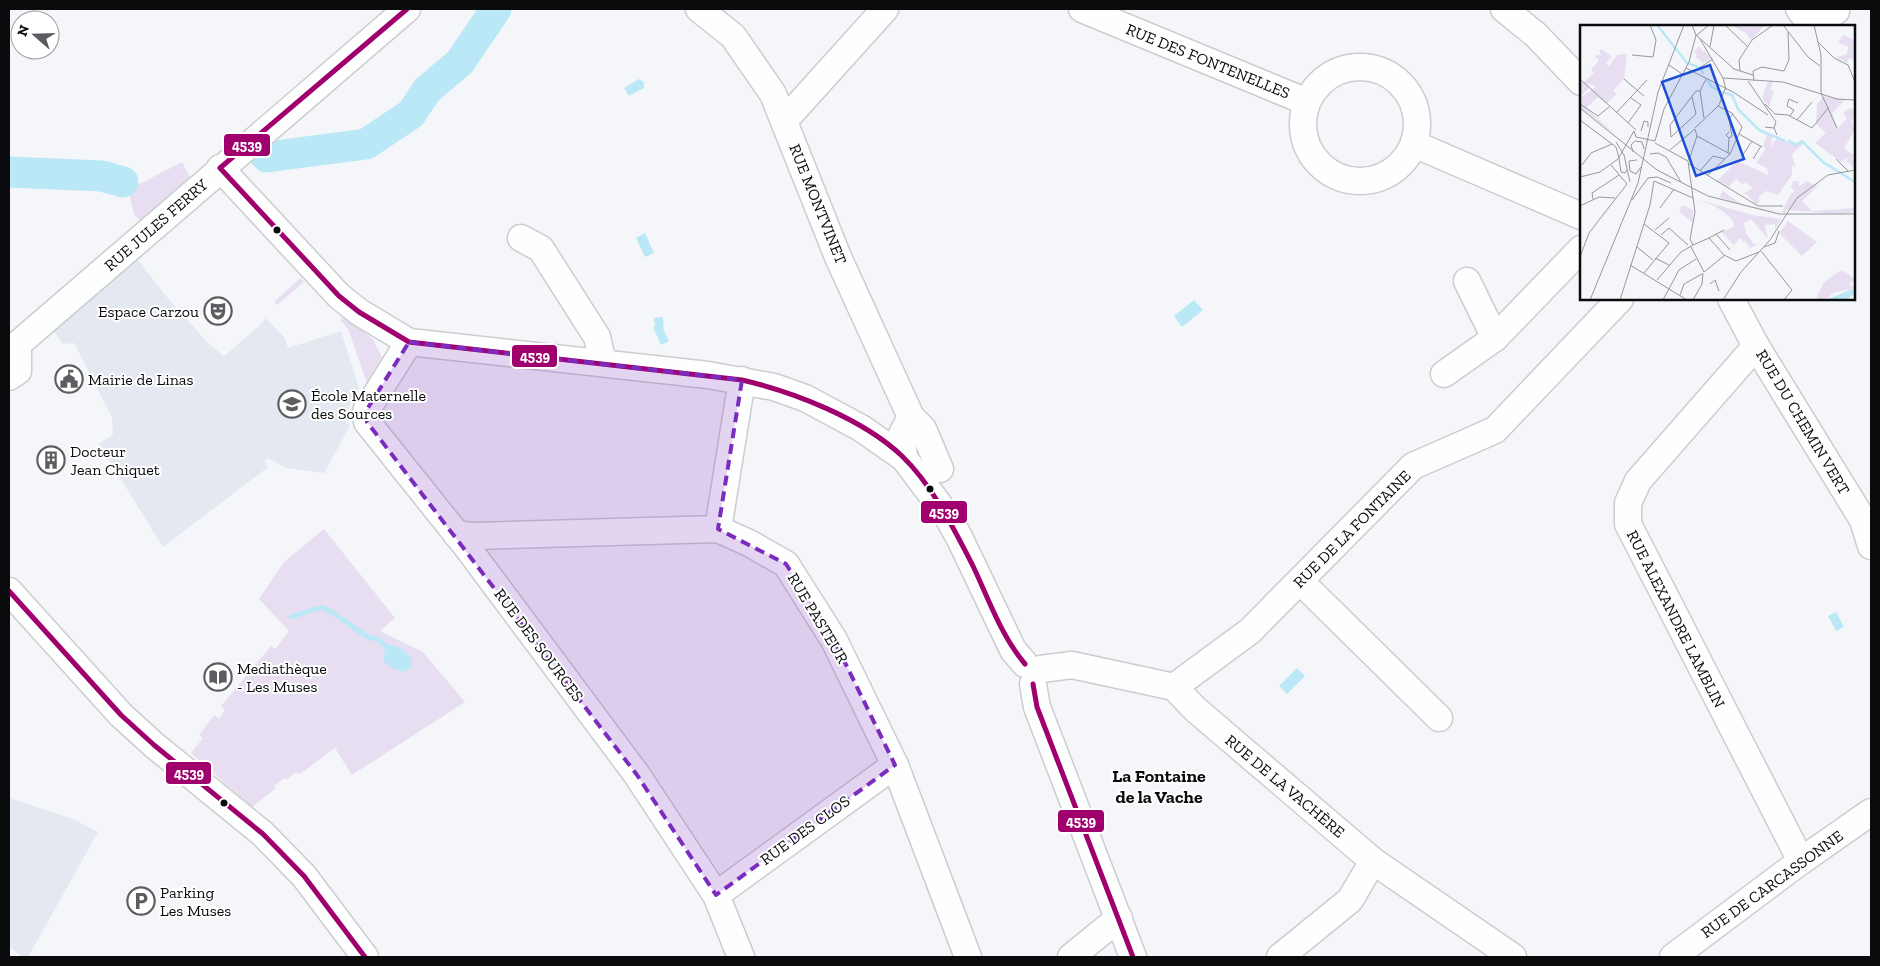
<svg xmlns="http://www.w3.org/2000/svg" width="1880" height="966" font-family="'Zilla Slab',serif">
	<rect width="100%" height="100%" fill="#f4f6f9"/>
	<!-- built -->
	<g fill="#e4e8f1">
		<path d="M135,256L165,295L209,344L224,356L258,327L266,318L285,338L288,348L341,331L359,388L342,418L350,426L324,473L286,468L268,458L264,461L268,467L163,547L99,444L113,434L112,417L74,343L63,344L51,326Z"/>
		<path d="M9,798L73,819L98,832L28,957H22L9,946Z"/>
	</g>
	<!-- green -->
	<g fill="#e8def1">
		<path d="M182,162L191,179L141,222L134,214L128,190Z"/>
		<path d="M300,278L304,282L277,305L274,302Z"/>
		<path d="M343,317L373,339L382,357L367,383L348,329L340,320Z"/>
		<path d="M324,529L395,618L380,631L423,652L465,702L352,775L335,748L300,774L295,773L286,780L284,778L274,786L276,788L252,807L191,753L203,738L199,735L214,715L219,719L225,710L221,706L271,646L275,649L289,631L259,599L284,562Z"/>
	</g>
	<!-- water -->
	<g fill="#bae8f6">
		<path d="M639,79L644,82V88L629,96L624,88Z"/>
		<path d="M645,233L654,253L645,257L636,238Z"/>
		<path d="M1194,300L1203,310L1182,327L1174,316Z"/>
		<path d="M663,317L664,331L669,341L661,345L653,327L655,326L654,318Z"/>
		<path d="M1836,612L1844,627L1836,631L1828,616Z"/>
		<path d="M388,645C399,645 405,651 412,659V667L405,672L394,669L385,663L383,656Z"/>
		<path d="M1297,668L1305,676L1287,694L1279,686Z"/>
	</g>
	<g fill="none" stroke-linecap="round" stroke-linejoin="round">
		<!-- stream -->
		<path stroke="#bae8f6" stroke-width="5" d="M291,617L321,607C341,615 350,627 367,636C377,641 378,637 386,647"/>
		<!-- river -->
		<g stroke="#bae8f6" stroke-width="31">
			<path d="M258,148L267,157L366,144L411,114L427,90L460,62L496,9"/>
			<path d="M9,172L102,176L123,182"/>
		</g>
		<!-- minor casing -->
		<g stroke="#cbcdcf" stroke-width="29">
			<g id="minor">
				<path d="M699,9L733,36L773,94L838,257L911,417L902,434L904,458L946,514L959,537L1013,650L1025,664"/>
				<path d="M1082,9L1307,102"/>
				<path d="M1504,9L1536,35L1581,82"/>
				<path d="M1799,9L1812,26"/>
				<path d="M1815,26L1836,11"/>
				<circle cx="1360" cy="124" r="57"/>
				<path d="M784,121L885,9"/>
				<path d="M1414,144L1581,216"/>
				<path d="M220,168L339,296L359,312L409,342L708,375L774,387L805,398L861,428L904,458"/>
				<path d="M521,238L541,249L597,337L603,363"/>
				<path d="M1467,281L1495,338"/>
				<path d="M1731,299L1756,346L1863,520L1871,546"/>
				<path d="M409,342L366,411L367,422L467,547L637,775L716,895L741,957"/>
				<path d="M18,344L407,9"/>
				<path d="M1756,346L1638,481L1628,503V524L1801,861"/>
				<path d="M1444,374L1495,338L1581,249"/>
				<path d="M9,377L18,371V344"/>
				<path d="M911,417L923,429L940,469"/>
				<path d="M718,529L742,380"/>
				<path d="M456,534L472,536L718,529L749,543L786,564L834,640L895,765L968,957"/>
				<path d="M1300,581L1439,718"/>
				<path d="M9,591L121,715L154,745L263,834L304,876L365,957"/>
				<path d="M1041,669L1072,665L1174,687L1195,709L1373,861L1513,957"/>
				<path d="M1033,684L1037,707L1133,957"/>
				<path d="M1174,687L1250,631L1413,466L1495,430L1620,299"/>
				<path d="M716,895L895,765"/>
				<path d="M1071,957L1119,918"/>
				<path d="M1280,957L1350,900L1373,861"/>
				<path d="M1673,957L1801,861L1871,812"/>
			</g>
		</g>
		<!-- minor -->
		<use href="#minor" stroke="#fdfefe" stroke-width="26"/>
		<!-- bus-1 casing -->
		<g stroke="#fff" stroke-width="9">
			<g id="bus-1">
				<path d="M407,9L220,168L339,296L359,312L409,342L742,380C794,392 863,419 902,456C932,485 953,527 972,564C988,597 1001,636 1025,664"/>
				<path d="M9,591L121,715L154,745L263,834L304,876L365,957"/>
				<path d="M1033,684L1037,707L1133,957"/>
			</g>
		</g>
		<!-- bus-1 -->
		<use href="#bus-1" stroke="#a0006e" stroke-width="5"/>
	</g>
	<!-- marked area -->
	<path fill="#7b2cbf" fill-opacity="0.2" stroke="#7b2cbf" stroke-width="4" stroke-dasharray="10 6" stroke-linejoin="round" d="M409,342L742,380L718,529L786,564L834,640L895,765L716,895L637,775L367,422L366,411Z"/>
	<!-- icons -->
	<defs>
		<g id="theatre-ring" transform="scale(1.4375)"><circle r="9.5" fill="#fff" stroke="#5c5d60" stroke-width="1.5"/><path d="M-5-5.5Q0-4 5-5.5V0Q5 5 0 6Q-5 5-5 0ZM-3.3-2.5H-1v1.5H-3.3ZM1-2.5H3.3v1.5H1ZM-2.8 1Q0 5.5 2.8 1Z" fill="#5c5d60"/></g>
		<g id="civic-ring" transform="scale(1.4375)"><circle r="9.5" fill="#fff" stroke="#5c5d60" stroke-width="1.5"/><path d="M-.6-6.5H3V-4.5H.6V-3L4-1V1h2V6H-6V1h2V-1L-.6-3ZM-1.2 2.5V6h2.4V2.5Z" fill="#5c5d60"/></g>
		<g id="school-ring" transform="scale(1.4375)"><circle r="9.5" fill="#fff" stroke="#5c5d60" stroke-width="1.5"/><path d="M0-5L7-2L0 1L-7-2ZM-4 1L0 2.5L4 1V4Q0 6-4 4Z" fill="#5c5d60"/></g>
		<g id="building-ring" transform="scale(1.4375)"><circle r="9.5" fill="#fff" stroke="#5c5d60" stroke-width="1.5"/><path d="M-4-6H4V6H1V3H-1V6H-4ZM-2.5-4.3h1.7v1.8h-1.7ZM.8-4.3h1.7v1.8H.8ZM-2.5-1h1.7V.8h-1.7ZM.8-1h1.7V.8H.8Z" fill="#5c5d60"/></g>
		<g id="library-ring" transform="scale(1.4375)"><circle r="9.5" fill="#fff" stroke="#5c5d60" stroke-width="1.5"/><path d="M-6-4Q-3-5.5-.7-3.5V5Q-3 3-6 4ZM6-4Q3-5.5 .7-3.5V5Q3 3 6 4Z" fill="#5c5d60"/></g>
		<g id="parking-ring" transform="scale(1.4375)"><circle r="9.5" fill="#fff" stroke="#5c5d60" stroke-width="1.5"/><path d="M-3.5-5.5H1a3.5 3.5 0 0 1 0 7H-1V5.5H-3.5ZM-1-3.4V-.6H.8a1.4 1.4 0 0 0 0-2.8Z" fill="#5c5d60"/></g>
	</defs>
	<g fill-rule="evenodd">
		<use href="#theatre-ring" x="218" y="311"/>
		<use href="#civic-ring" x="69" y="379"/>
		<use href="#school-ring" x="292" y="404"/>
		<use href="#building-ring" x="51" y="460"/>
		<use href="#library-ring" x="218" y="677"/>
		<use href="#parking-ring" x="141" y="901"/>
	</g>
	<!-- markers -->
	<g fill="#0a0b0d" stroke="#fff" stroke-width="2">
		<circle cx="277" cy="230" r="4.5"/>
		<circle cx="930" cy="489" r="4.5"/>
		<circle cx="224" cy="803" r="4.5"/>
	</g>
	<g text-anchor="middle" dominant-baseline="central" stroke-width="4" stroke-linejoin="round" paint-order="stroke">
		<!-- street labels -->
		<g font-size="16" fill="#0a0b0d" stroke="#fff">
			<text transform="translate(1208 61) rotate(22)">RUE DES FONTENELLES</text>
			<text transform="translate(818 204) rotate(68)">RUE MONTVINET</text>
			<text transform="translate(156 225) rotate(-41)">RUE JULES FERRY</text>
			<text transform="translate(1803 422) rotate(59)">RUE DU CHEMIN VERT</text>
			<text transform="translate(1352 529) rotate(-45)">RUE DE LA FONTAINE</text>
			<text transform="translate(818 618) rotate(59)">RUE PASTEUR</text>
			<text transform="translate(1676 619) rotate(63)">RUE ALEXANDRE LAMBLIN</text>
			<text transform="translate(539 645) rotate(53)">RUE DES SOURCES</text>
			<text transform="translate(1285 786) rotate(40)">RUE DE LA VACHÈRE</text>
			<text transform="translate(805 830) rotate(-36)">RUE DES CLOS</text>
			<text transform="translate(1772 884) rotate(-36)">RUE DE CARCASSONNE</text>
		</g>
		<!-- poi labels -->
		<g font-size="16" fill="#0a0b0d" stroke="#fff" text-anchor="start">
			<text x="199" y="311" text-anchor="end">Espace Carzou</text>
			<text x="88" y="379">Mairie de Linas</text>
			<text x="311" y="395">École Maternelle<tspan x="311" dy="18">des Sources</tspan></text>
			<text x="70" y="451">Docteur<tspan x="70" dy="18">Jean Chiquet</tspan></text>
			<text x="237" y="668">Mediathèque<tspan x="237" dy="18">- Les Muses</tspan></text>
			<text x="160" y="892">Parking<tspan x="160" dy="18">Les Muses</tspan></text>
		</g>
		<!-- neighbourhood labels -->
		<g font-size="18" font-weight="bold" fill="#0a0b0d" stroke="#fff">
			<text x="1159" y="776">La Fontaine<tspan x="1159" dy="21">de la Vache</tspan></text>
		</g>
	</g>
	<!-- overview -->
	<g transform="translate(1580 25)">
		<rect width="275" height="275" fill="#f4f6f9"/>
		<path d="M151,0H185L171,15L166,8ZM263,10L275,15V36L269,33L267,38L255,32L266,30L269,22L258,18ZM119,21L121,24L132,33L123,38L115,32L117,29L114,27ZM21,24L32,31L26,39L29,41L37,30L47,29L44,54L33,66L37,69L26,79L18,72L6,83L39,113L0,82V73L16,62L8,58L9,63L0,72V55L3,58L14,48L11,45L19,35L15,32L17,29L22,31L19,27ZM188,57H193L190,65L194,66L189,82L182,73ZM244,71L265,75L252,88L257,104L267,93L263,88L269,83L275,85L272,98L275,105L264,123L275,131L272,133L275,135V144L267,136L268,132L261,137L235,118L246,108L236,99L237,79ZM178,105L193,110L191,122L198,111L208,117L217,119L221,116L223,119L212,129L215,142L212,141V150L198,170L186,166L178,172L180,176L177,180L166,169L161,170L173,163L165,157L163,160L156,154L149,162L136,157L157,136L188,150L187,143L176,138L186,123L183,121L187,110ZM213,156H219V162L226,156L238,161L222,176L232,186L275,183V187L260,189L207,185L205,188L163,181L139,172L143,166L163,180L202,187L211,168L215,167L211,162ZM115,174L173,190L201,194L195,205V199L185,200L188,214L171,194L164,198L166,208L174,219H178L170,223L163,213L165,219L160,213L154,220L141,207L155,201L150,192L135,181ZM102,180L113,185V198L99,187ZM208,196L237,217L222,231L199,208ZM261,245L275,253V257L268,258L275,263L253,268L245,275L236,274L244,257Z" fill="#e8def1"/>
		<path d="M272,264H275V273L273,270L266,275H246Z" fill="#bae8f6"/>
		<path fill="none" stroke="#bae8f6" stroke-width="2.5" d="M78,1L107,38L121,43L123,49M127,55L132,62L144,68M145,68L152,70L158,84L179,105L205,116M208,115L216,120L222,116L243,137L275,157"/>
		<path fill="none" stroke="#96989b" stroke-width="1" d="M145,0L168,22M203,0L228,32L240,41M234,0L241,30V68L257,103M116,10L154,44L173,50M117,10L129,0M120,14L143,53L146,65M238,17L254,33L268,40L275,57M130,22L134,0M52,30L73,32L76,15L70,0M89,40L102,49M106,43L153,67L188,90M160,46L159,35L172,15L193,0M113,47L133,34M143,53L203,57L257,74L275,75M0,54L56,105M44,54L64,71M168,56L196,97L194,103M174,56L173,46L182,42L204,46L209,35L208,7M112,72L116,89L91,112L90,100L116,66H120M0,79L18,91L29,82M185,79L195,89L208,90L232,103L249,82M0,83L77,145L128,171L199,189H275M36,88L67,55M210,91L214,85L207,81L209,74L218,78M124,93L120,66L126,54M0,95L36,122L39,133M217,95L232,77M48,98L61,80L51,73M185,102L194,103L197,110M115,103L139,80L145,64M54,106L56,112L75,116M61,106L64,96L68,97V102M149,107L146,110L149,113L152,111L149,94L153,89M159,109L182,122M117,111L150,129M75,116L84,84L109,37L116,10L112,0M36,117L44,130L50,157M75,118L108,136M90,125L115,104M53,127L51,120L55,116L62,117L64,124M148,128L149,113M70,129L78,128L86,132L101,157M162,131L172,116M39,133L41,147L45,148L47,145M173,134L181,121M256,134L268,146M57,135L49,136L50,146L56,149L61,142M109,135L117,111L115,104M108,136L115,187L110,214L113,220M109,139L178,181H203M2,140L11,128L32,119M120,146L133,131L145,134M127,151L150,129L162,102L152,88L138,81M0,152L20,147L38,134L54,106M13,174L12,168L39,150M52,175L68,153L77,152L91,158M0,181L19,172L35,173M80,183L94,164M75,205L89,193M136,209L150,225M81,210L89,203L108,220M129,213L144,205M113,220L129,213L144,230L156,236L179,227M57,222L73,235M111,222L124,247M184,222L195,218L199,206M181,226L212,265L204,275M0,232L9,208L47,159L31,140M75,233L89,240M50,240L107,275M124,247L145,230M64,248L89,218L64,199M77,255L101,227L113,220M130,259L135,255L139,266M100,270L104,259L122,249M10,275L58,158L78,67L104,0M40,275L70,180L74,156L113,173M83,275L99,245L116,234M113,275L122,259L123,248M143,275L161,247L190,215L217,173L248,150L275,145"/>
		<path fill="#1d4ed8" fill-opacity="0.15" stroke="#1d4ed8" stroke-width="2.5" d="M130,40L164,134L116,151L82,57Z"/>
		<rect width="275" height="275" fill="none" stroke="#0a0b0d" stroke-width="2.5"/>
	</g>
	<g stroke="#fff" stroke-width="2">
		<rect x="223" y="133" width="48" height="24" rx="5" fill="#a0006e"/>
		<rect x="511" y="344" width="47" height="24" rx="5" fill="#a0006e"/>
		<rect x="920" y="500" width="48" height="24" rx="5" fill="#a0006e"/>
		<rect x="165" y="761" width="47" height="24" rx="5" fill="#a0006e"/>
		<rect x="1057" y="809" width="48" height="24" rx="5" fill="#a0006e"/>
	</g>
	<g font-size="14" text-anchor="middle" font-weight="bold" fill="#fff">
		<text x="247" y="150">4539</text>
		<text x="535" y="361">4539</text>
		<text x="944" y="517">4539</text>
		<text x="189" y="778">4539</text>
		<text x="1081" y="826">4539</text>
	</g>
	<!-- border -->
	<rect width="1880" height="966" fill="none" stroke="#0a0b0d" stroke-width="20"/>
	<!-- north arrow -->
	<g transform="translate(35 35) rotate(290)"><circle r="24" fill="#ffffff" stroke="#9d9d9e"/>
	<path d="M0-4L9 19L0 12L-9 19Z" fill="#5c5d60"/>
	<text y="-8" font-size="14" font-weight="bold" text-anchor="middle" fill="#0a0b0d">N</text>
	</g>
</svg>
